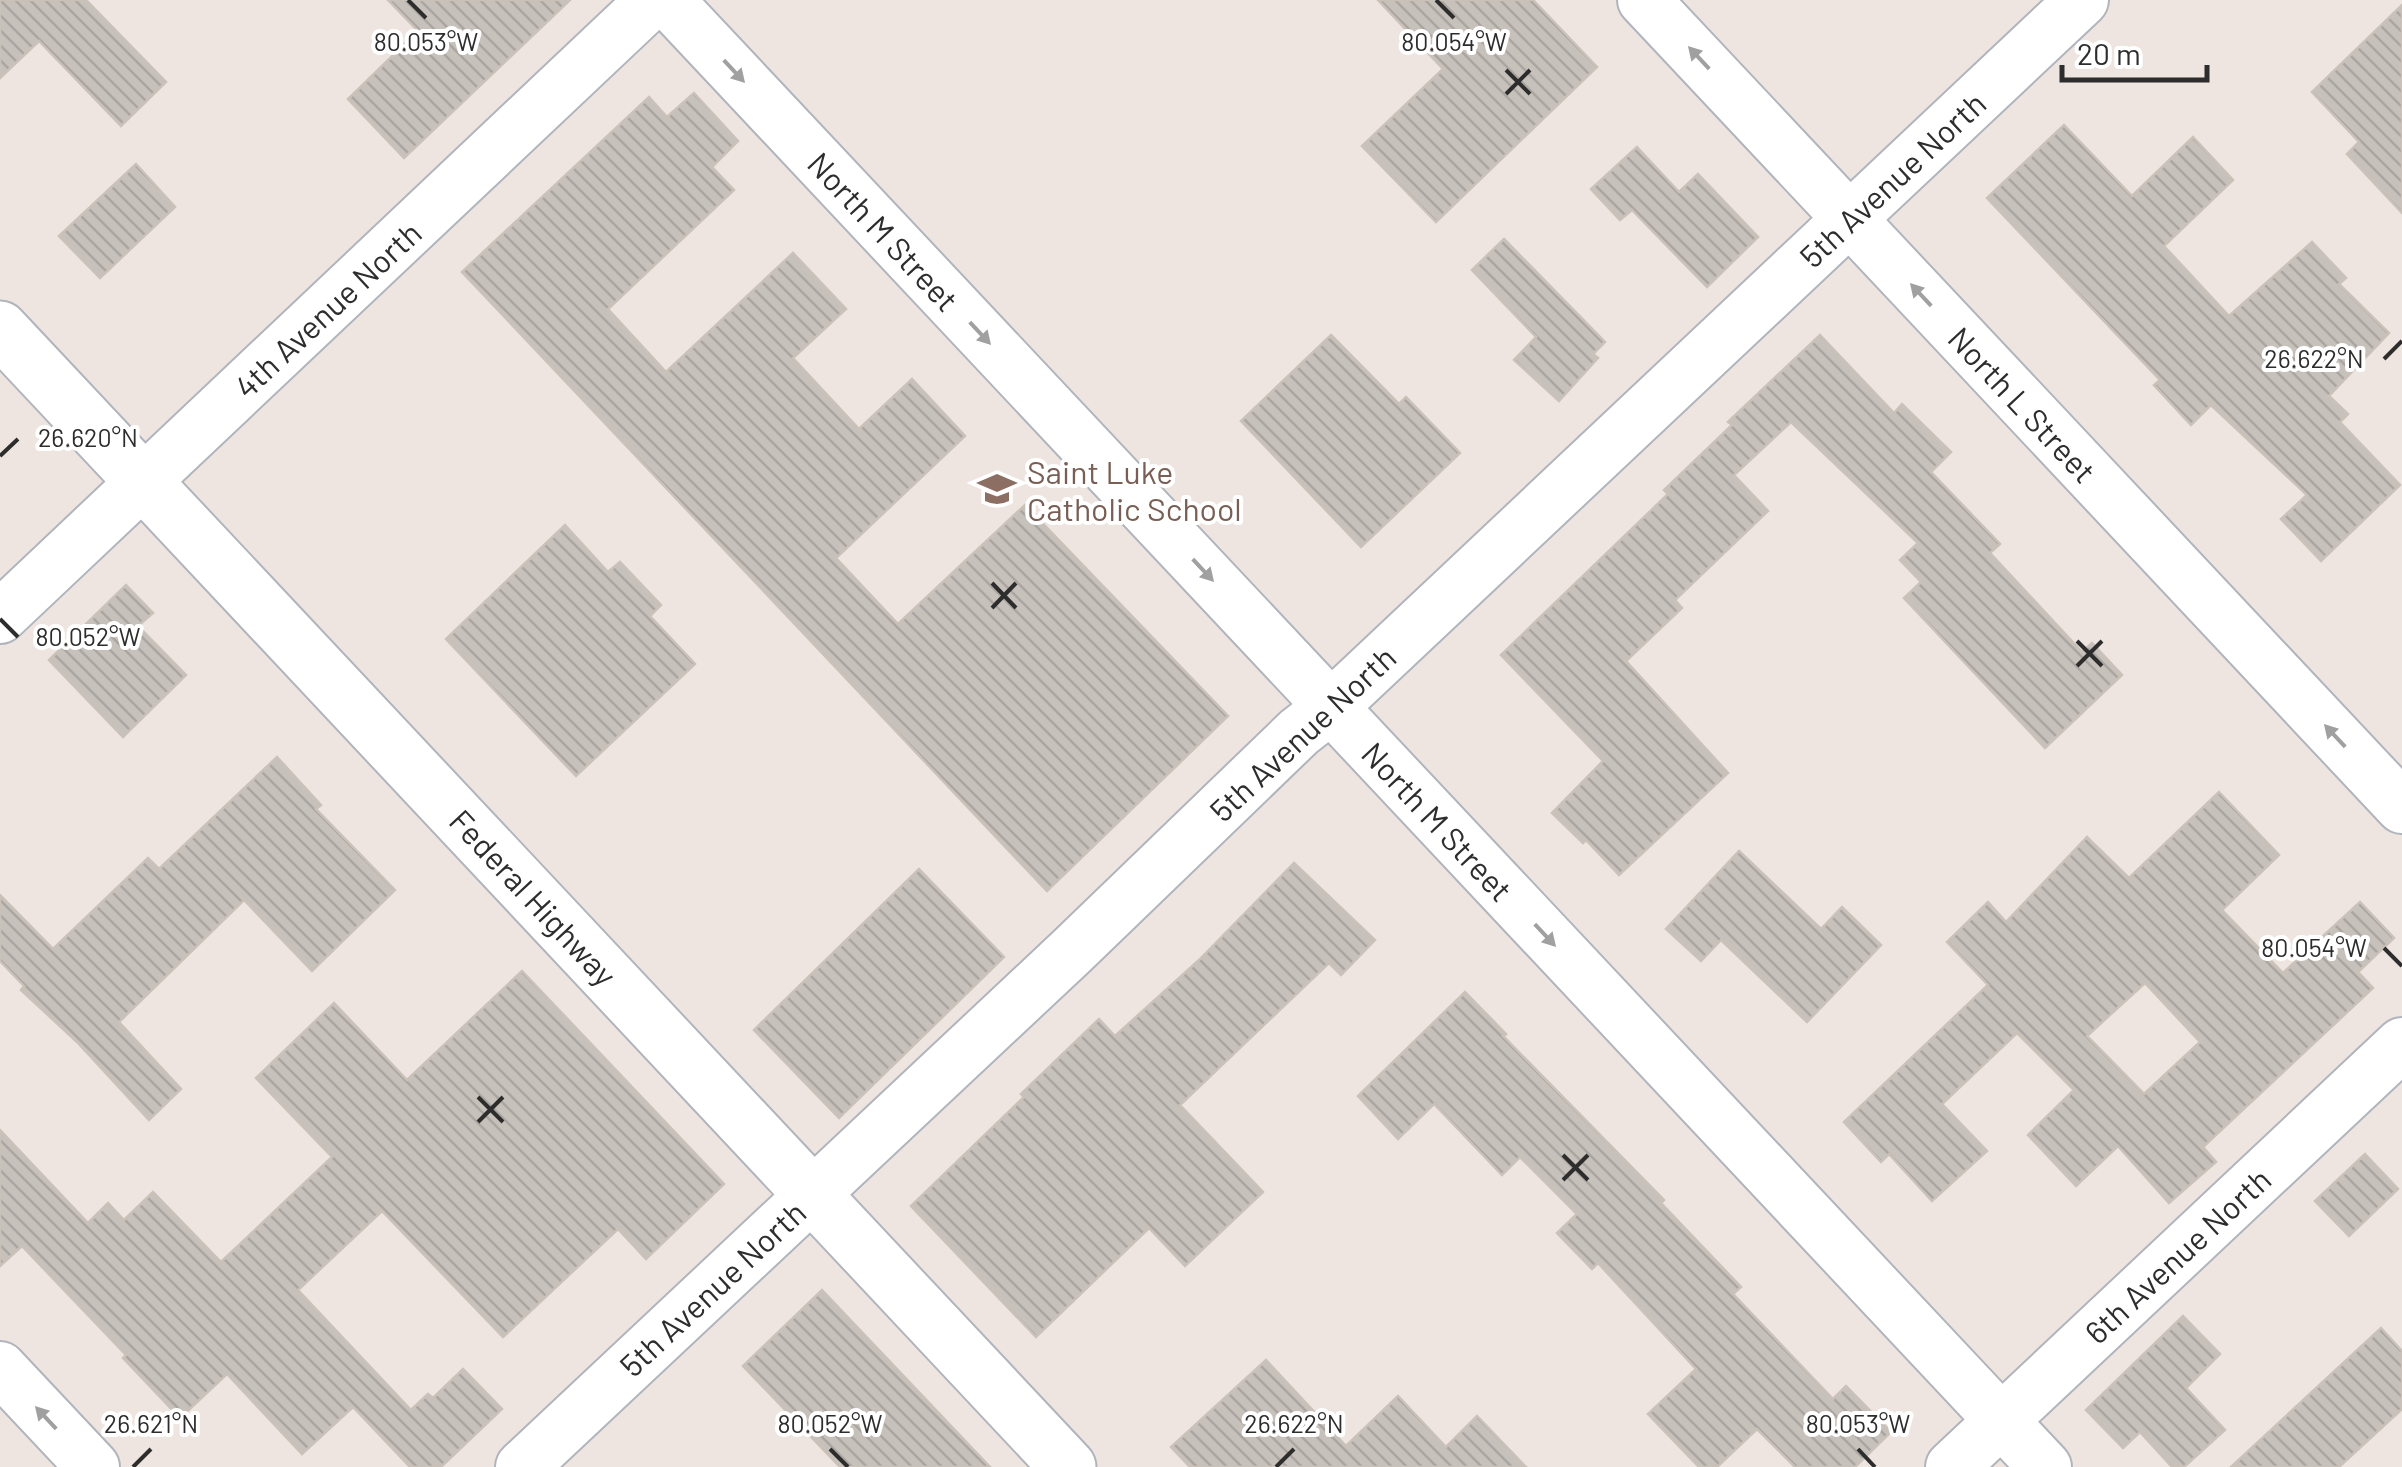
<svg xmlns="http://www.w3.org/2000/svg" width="2402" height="1467" font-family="Barlow,sans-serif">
	<defs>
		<pattern id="building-back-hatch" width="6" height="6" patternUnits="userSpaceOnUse" patternTransform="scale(2.5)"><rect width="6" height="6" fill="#c7c1bb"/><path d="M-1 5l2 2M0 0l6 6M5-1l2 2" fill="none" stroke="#aba6a1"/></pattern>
	</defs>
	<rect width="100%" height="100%" fill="#eee5e0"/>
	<!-- building -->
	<g fill="url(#building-back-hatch)" stroke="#cac1b9" stroke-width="2.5" fill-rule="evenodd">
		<path d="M0,0H86L166,82L121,126L39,41L0,78Z"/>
		<path d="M388,0H570L404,158L348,99L418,31Z"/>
		<path d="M1378,0H1533L1597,67L1436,222L1362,146L1443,69Z"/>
		<path d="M2402,5V213L2347,154L2359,142L2312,92Z"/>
		<path d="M694,93L738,141L712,167L734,190L608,309L666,372L793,253L846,309L793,358L859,429L912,379L965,436L836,558L898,624L1025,505L1228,716L1047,891L462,272L649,97L667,117Z"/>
		<path d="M2064,125L2132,196L2193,137L2233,180L2164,246L2229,316L2312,242L2346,278L2339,284L2389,333L2329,396L2348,414L2340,422L2400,485L2321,561L2281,519L2307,495L2211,405L2191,425L2154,385L2160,380L1987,198Z"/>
		<path d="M1637,147L1679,192L1698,174L1758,237L1707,287L1632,210L1620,220L1591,189Z"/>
		<path d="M136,164L175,207L100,278L59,236Z"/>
		<path d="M1504,239L1605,342L1593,354L1598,358L1559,401L1514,360L1536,337L1472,270Z"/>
		<path d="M1331,335L1399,404L1406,397L1460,453L1361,547L1241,421Z"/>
		<path d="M1820,335L1894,413L1902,404L1951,452L1931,472L2000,544L1990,553L2082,652L2092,643L2122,675L2045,748L1904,598L1921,582L1900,560L1918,543L1791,422L1734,475L1768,511L1675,600L1682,608L1626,661L1728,773L1619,875L1586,840L1583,843L1552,813L1603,761L1501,655L1668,494L1664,490L1732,425L1728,422Z"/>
		<path d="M565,525L608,572L620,562L661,605L650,616L695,664L576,776L446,639Z"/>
		<path d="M126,585L153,613L138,626L186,675L123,737L49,660Z"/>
		<path d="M277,757L321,805L316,809L395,890L312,971L244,900L119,1022L181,1089L149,1120L77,1042L21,990L24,986L0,961V895L53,949L148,858L159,869Z"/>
		<path d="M2219,792L2279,855L2222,910L2283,973L2360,902L2394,938L2358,972L2373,988L2203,1147L2216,1162L2169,1203L2118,1146L2076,1186L2028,1135L2074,1090L2017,1033L1942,1104L1987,1151L1932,1201L1889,1154L1881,1162L1844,1122L1988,985L1947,942L1988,902L2006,922L2087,837L2129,878ZM2145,983L2200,1042L2144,1094L2087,1036Z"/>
		<path d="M1739,851L1821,929L1842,907L1881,945L1807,1022L1721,940L1701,961L1666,929Z"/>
		<path d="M1294,863L1375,940L1341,975L1329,963L1180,1105L1263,1192L1185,1266L1149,1228L1036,1337L911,1206L1024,1097L1021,1094L1099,1019L1115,1036L1199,960Z"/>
		<path d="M919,869L1004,957L839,1118L754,1030Z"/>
		<path d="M522,971L724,1184L646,1259L618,1229L503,1337L382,1211L298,1290L411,1410L428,1394L433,1398L463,1369L502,1409L441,1467H410L353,1407L302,1454L227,1374L180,1418L123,1358L126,1355L22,1246L0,1266V1130L88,1223L108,1203L124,1220L153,1192L221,1262L332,1157L256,1078L334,1003L407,1080Z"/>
		<path d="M1465,992L1506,1034L1503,1036L1664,1200L1661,1203L1741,1287L1733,1294L1833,1399L1846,1386L1891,1432L1855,1467H1795L1757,1429L1717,1467H1699L1648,1414L1696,1369L1598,1263L1592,1269L1557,1233L1577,1214L1520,1157L1502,1175L1434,1104L1398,1139L1358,1096Z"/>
		<path d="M2365,1154L2398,1189L2349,1236L2315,1201Z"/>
		<path d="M822,1290L990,1467H840L743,1366Z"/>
		<path d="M2183,1316L2220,1354L2186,1388L2225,1430L2184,1467H2172L2140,1432L2123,1448L2086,1410Z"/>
		<path d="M2381,1328L2402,1351V1409L2339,1467H2231Z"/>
		<path d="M1266,1360L1346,1446L1398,1396L1446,1447L1477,1416L1526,1467H1190L1171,1447Z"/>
	</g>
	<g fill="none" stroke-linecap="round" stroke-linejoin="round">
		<!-- street casing -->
		<g stroke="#b0b5bd" stroke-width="56">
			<g id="street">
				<path d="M667,0L2045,1467"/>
				<path d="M1644,0L2402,807"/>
				<path d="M0,617L653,0"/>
				<path d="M0,1368L93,1467"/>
				<path d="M522,1467L1072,951L1299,732L1331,707L2082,0"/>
				<path d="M1952,1467L2402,1044"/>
			</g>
		</g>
		<!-- secondary casing -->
		<g stroke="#b0b5bd" stroke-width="59">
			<path id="secondary" d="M0,329L1068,1467"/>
		</g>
		<!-- street -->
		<use href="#street" stroke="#fff" stroke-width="52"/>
		<!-- secondary -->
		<use href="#secondary" stroke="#fff" stroke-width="55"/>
	</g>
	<!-- one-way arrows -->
	<defs><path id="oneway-solid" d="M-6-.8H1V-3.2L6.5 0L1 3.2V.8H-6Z" transform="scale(2.5)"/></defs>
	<g fill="#a0a0a0">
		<use href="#oneway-solid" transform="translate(1699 58) rotate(-133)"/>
		<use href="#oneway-solid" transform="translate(734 71) rotate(47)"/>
		<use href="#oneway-solid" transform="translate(1921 295) rotate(-133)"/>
		<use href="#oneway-solid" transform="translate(980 333) rotate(47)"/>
		<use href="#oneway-solid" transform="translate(1203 570) rotate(47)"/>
		<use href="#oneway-solid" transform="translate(2335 736) rotate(-133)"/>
		<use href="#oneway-solid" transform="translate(1545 935) rotate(47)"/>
		<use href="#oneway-solid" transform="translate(46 1418) rotate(-133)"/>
	</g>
	<!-- ticks -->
	<path fill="none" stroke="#2d2d2d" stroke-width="4" d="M408,0L426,18M1436,0L1454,18M1506,70L1530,94M1506,94L1530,70M2384,359L2402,341M0,456L18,439M992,583L1016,608M992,608L1016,583M0,619L18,637M2077,641L2102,666M2077,666L2102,641M2384,948L2402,966M478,1097L503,1122M478,1122L503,1097M1563,1155L1588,1180M1563,1180L1588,1155M830,1449L848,1467M1858,1449L1875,1467M133,1467L151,1449M1276,1467L1294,1449"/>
	<!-- icons -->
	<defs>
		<g id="school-bare" transform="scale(3)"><path d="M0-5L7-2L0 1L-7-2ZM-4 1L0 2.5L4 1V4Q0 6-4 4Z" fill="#8d6e63" stroke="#fff" stroke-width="2.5" paint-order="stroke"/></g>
	</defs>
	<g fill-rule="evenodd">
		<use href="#school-bare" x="997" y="489"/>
	</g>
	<g text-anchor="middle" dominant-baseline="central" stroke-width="8" stroke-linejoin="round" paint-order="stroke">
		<!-- street labels -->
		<g font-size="32" fill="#2d2d2d" stroke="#fff">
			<text transform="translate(1892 179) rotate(-43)">5th Avenue North</text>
			<text transform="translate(884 231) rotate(47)">North M Street</text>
			<text transform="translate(327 309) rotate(-43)">4th Avenue North</text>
			<text transform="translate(2023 404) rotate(47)">North L Street</text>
			<text transform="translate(1302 733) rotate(-43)">5th Avenue North</text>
			<text transform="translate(1438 821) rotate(47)">North M Street</text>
			<text transform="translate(534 897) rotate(47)">Federal Highway</text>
			<text transform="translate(2177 1255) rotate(-43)">6th Avenue North</text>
			<text transform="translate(712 1288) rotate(-43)">5th Avenue North</text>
		</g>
		<!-- education labels -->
		<g font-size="32" fill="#785e54" stroke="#fff" text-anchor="start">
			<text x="1027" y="471">Saint Luke<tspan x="1027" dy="37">Catholic School</tspan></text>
		</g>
	</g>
	<g font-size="25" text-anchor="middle" fill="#2d2d2d" stroke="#fff" stroke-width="8" stroke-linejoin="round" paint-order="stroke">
		<text x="426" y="51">80.053°W</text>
		<text x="1454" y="51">80.054°W</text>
		<text x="2314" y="368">26.622°N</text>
		<text x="88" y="447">26.620°N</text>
		<text x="88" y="646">80.052°W</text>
		<text x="2314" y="957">80.054°W</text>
		<text x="151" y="1433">26.621°N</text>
		<text x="830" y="1433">80.052°W</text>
		<text x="1294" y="1433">26.622°N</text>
		<text x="1858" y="1433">80.053°W</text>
	</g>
	<!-- scale -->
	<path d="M2062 65v15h145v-15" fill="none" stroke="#2d2d2d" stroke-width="5"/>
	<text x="2077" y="65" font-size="30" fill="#2d2d2d" stroke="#ffffff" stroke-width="8" paint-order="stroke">20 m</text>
</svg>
